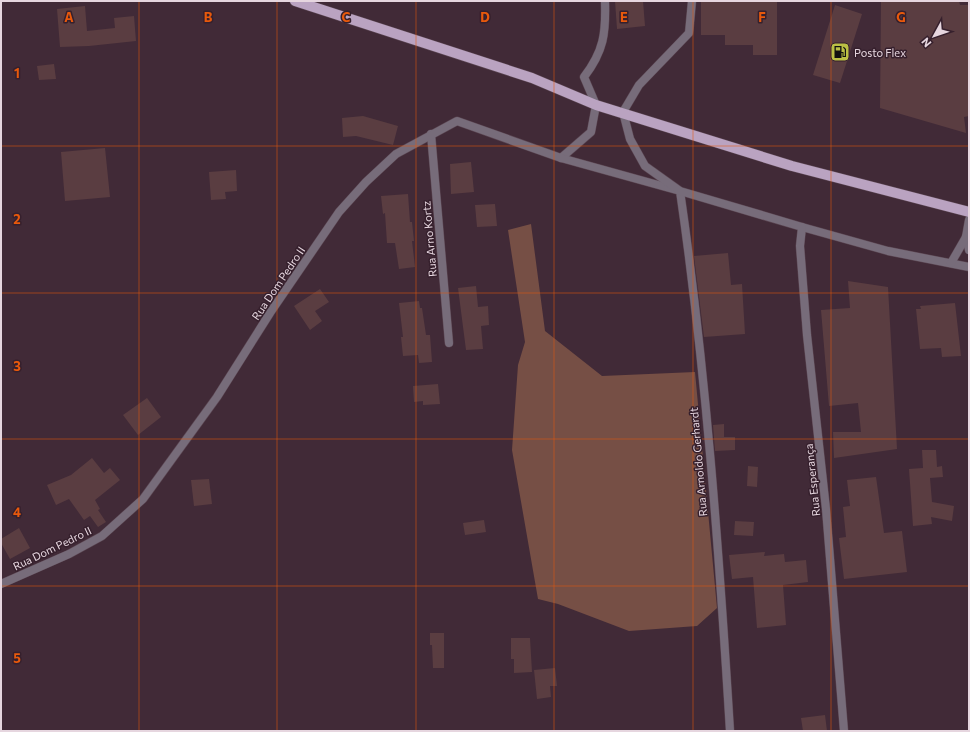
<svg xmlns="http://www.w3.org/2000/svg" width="970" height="732" font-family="Commissioner,sans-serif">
	<rect width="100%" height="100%" fill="#412a37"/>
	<!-- green -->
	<path fill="#764f45" d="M531,224L545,331L602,376L695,372L717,608L697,626L629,631L558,604L538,599L512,450L518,365L525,342L508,230Z"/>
	<!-- building -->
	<g fill="#5a3d41">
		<path d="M615,1H643L645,26L617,29Z"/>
		<path d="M701,1H777V55H753V45H725V35H701Z"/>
		<path d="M881,1H959L960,5H969V116L964,117L966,133L880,108Z"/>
		<path d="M835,5L862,14L840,83L813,75Z"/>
		<path d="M85,6L87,31L115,28L114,18L134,16L136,41L89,46L60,47L57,9Z"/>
		<path d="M54,64L56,79L39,80L37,66Z"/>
		<path d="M363,116L398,126L393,145L356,136L343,137L342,118Z"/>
		<path d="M105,148L110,197L65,201L61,152Z"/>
		<path d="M471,162L474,192L451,194L450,164Z"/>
		<path d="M236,170L237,191L225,192L226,199L211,200L209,172Z"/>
		<path d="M408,194L410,222H412L414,241H412L415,267L399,269L395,243H387L385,213L383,214L381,196Z"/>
		<path d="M495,204L497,226L477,227L475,205Z"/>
		<path d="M728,253L731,285L742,284L745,334L704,337L694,256Z"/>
		<path d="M848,281L888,287L897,449L834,458L833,432H861L858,403L829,406L821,310L850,308Z"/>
		<path d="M476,286L478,307L488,306L489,325L481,326L483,349L466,350L458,288Z"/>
		<path d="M320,289L329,302L315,311L322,321L310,330L294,306Z"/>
		<path d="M419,301L420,308H422L426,335H430L432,362L419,363L418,355L403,356L401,337H403L399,303Z"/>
		<path d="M955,303L961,356L942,357L941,348L920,349L916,309H921L920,306Z"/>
		<path d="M438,384L440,404L423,405V401L414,402L413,386Z"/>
		<path d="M147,398L161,417L138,435L123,415Z"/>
		<path d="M724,424V437H735V450L715,451L713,425Z"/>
		<path d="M922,450H936L937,467L942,466L943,477L930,478L932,502L954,506L952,521L931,517L932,524L913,526L909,469L923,468Z"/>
		<path d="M92,458L104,473L110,468L120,480L95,500L100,509L98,510L106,522L98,527L90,516L84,520L69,499L56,505L47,485L71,475Z"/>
		<path d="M748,466L758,467L757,487L747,486Z"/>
		<path d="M876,477L884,533L902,531L907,572L844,579L839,538L846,537L843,507L850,506L847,480Z"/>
		<path d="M209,479L212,504L194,506L191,480Z"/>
		<path d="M484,520L486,532L465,535L463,523Z"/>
		<path d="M735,521L754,522L753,536L734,535Z"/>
		<path d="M19,528L30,548L10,559L1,543V539Z"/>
		<path d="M765,552L764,556L784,554L785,562L806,560L808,582L783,585L786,625L757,628L753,577L732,579L729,555Z"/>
		<path d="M430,633H444V668H433L432,645H430Z"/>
		<path d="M511,638H530L532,672L514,673V659H511Z"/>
		<path d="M555,668L557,686H550L551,697L537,699L534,670Z"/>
		<path d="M825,715L827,731H803L801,718Z"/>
	</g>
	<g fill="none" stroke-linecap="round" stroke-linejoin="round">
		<!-- minor casing -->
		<g stroke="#5b4652" stroke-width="9">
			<g id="minor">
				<path d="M431,134L449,343"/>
				<path d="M561,158L591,132L596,105L584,77C604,51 606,33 605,1"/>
				<path d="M802,227L888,251L969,267"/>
				<path d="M966,237L969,250"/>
				<path d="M951,263L966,237L969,220"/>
				<path d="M1,584L69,554L102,536L143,499L217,397L270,313L339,212L366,182L396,154L457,121L561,158L680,191C706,370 719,551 730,731"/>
			</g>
		</g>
		<!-- tertiary casing -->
		<g stroke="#5b4652" stroke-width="9">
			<path id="tertiary" d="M692,1L689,33L639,85L623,112L630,139L645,166L680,191L802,227L800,246L807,335L826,509L844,731"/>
		</g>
		<!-- primary casing -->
		<g stroke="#5b4652" stroke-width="11">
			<path id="primary" d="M295,1L532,78L596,105L792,166L969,212"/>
		</g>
		<!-- minor -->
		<use href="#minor" stroke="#776c7a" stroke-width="8"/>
		<!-- tertiary -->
		<use href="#tertiary" stroke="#776c7a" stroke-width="8"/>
		<!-- primary -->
		<use href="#primary" stroke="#baa3c1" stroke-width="10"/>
	</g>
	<!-- grid -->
	<path fill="none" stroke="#e8590c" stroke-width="1" stroke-opacity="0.55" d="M139,1V731M277,1V731M416,1V731M554,1V731M693,1V731M831,1V731M1,146H969M1,293H969M1,439H969M1,586H969"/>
	<!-- icons -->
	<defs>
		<g id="fuel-square" transform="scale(1)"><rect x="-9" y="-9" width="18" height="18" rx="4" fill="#bbc044" stroke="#36202d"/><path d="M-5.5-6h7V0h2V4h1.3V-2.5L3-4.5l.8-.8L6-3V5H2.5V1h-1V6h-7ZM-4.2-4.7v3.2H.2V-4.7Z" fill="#111"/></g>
	</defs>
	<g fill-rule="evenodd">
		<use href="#fuel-square" x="840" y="52"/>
	</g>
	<g text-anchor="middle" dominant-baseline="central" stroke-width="3" stroke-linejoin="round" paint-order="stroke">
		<!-- poi labels -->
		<g font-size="11" fill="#e6d6df" stroke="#36202d" text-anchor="start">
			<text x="854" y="52">Posto Flex</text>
		</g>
		<!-- street labels -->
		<g font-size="11" fill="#e6d6df" stroke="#36202d">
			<text transform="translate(429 239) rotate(-95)">Rua Arno Kortz</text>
			<text transform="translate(278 283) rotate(-56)">Rua Dom Pedro II</text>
			<text transform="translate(698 462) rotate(-95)">Rua Arnoldo Gerhardt</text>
			<text transform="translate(812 480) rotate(-96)">Rua Esperança</text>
			<text transform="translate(52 548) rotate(-26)">Rua Dom Pedro II</text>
		</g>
	</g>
	<g font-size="13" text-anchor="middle" font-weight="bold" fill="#e8590c" stroke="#36202d" stroke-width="3" stroke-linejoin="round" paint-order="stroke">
		<text x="69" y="22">A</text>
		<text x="208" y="22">B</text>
		<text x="346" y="22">C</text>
		<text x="485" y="22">D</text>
		<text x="624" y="22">E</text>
		<text x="762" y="22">F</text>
		<text x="901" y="22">G</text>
		<text x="17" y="78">1</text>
		<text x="17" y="224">2</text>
		<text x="17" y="371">3</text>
		<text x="17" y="517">4</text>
		<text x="17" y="663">5</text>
	</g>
	<!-- border -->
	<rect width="970" height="732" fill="none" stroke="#e6d6df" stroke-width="4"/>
	<!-- north arrow -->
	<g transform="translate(934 36) rotate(230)" stroke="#36202d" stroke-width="3" paint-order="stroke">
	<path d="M0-3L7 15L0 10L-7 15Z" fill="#e6d6df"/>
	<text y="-6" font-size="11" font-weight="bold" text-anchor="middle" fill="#e6d6df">N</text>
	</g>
</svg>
